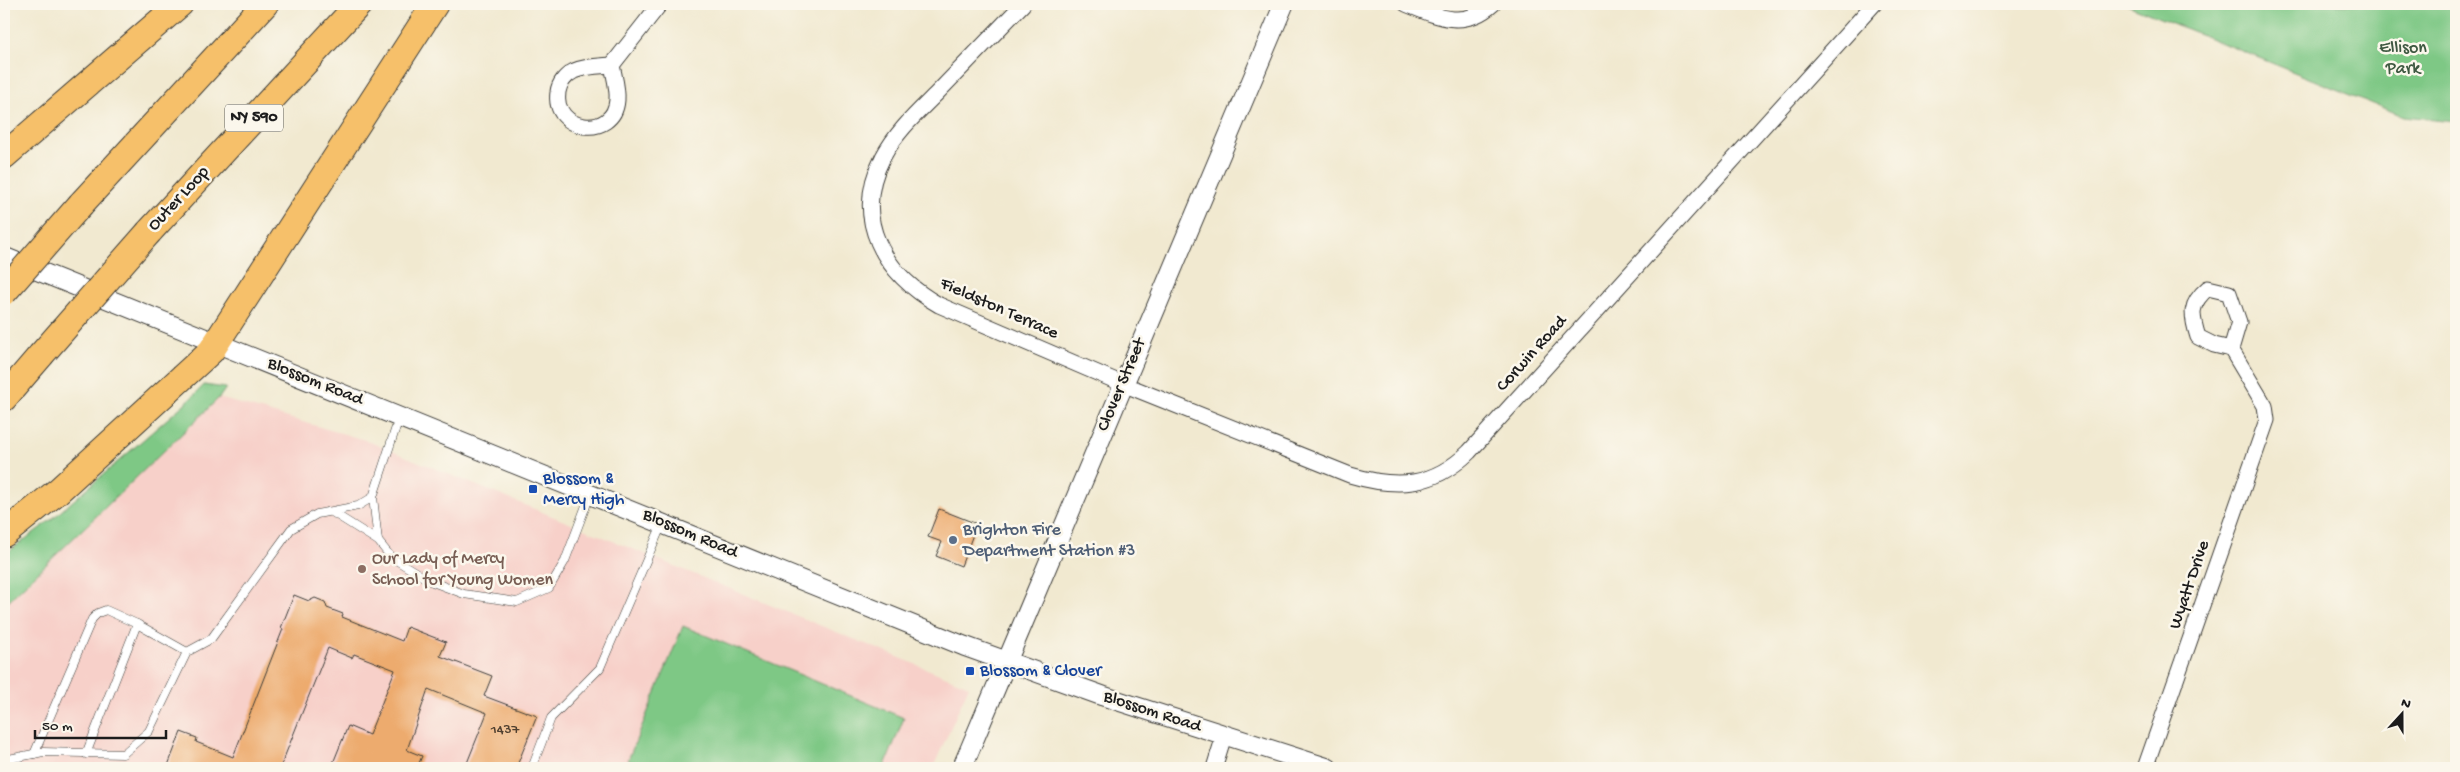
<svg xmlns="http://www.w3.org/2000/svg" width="2460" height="772" font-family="'Gochi Hand',sans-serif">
	<rect width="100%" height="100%" fill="#fbf7ec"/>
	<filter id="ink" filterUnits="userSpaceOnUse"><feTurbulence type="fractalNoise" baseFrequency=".02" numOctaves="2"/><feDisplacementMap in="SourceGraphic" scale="10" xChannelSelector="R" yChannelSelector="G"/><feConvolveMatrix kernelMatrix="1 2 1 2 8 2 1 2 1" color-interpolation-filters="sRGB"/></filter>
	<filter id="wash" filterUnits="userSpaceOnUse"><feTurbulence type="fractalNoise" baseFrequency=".0096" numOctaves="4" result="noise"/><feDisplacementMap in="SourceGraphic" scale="20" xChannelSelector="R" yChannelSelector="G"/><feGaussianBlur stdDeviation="1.12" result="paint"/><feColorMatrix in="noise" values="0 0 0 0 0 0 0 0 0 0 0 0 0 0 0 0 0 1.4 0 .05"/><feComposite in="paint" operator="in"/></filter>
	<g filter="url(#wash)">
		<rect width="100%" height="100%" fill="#f1e9d0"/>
		<!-- built -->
		<path fill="#f7d0c9" d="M219,398L365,440L969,686L933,768H4V605Z"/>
		<!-- green -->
		<g fill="#7ec885" stroke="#4d7250">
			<path d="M2125,4H2456V121L2403,116Z"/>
			<path d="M204,385L226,388L219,398L4,605V555L52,519L190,399Z"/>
			<path d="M683,626L904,718L884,768H647L628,760Z"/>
		</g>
		<g id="blocks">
			<!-- building -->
			<g fill="#edab6e">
				<path d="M939,509L977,524L961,566L936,556L942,542L928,537Z"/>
				<path d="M294,595L309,601L315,598L325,602L327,608L343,614L342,617L402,641L407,627L446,642L440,656L492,676L484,696L537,716L516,768H465L487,713L428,689L407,750L422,756L417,768H331L348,726L369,735L395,670L354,654L352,658L328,648L280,768H167L181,732L197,738L196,742L233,757L283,629L281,628Z"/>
			</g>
		</g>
	</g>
	<g filter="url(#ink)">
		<use href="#blocks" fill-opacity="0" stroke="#3c3b37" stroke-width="1"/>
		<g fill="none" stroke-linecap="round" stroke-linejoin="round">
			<!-- service casing -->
			<g stroke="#3c3b37" stroke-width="9">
				<g id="service">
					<path d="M399,418L373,497L378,541L391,557L430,581L464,594L517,602L549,588L565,561L590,495"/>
					<path d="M332,512L378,541"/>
					<path d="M34,754L92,619L98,613L106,610L137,624L187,652"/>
					<path d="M86,754L137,624"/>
					<path d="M4,760L43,752L123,754L149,731L187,652L211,639L291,529L317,514L358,506L373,497"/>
					<path d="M444,768V767"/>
					<path d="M532,768L551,718L600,668L662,524"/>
				</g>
			</g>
			<!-- minor casing -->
			<g stroke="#3c3b37" stroke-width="17">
				<g id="minor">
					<path d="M1023,4C994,34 965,64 936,94C917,113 896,132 883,157C851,219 884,274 939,305L1123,384L1350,475C1397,489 1433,487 1469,452L1874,4"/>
					<path d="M1406,4C1438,17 1464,30 1493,4"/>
					<path d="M612,65C614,76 618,88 617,100C614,140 552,132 558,92C559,83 566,75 574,71C585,66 600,66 612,65Z"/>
					<path d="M612,65L660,4"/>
					<path d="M1214,768L1224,736"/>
					<path d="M2145,768L2267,420L2265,406L2231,349L2214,345L2198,337C2191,315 2189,304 2208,288L2229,293L2239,322L2231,349"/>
				</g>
			</g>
			<!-- tertiary casing -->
			<g stroke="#3c3b37" stroke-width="21">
				<g id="tertiary">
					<path d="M4,257L964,646L1103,696L1328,768"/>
					<path d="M962,768L1284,4"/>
				</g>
			</g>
			<!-- motorway casing -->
			<g stroke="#3c3b37" stroke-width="28">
				<g id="motorway">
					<path d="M4,156L180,4"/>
					<path d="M81,204L265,4"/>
					<path d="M149,232L359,4"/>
					<path d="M4,398L41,355"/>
					<path d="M4,534L58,491L211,351L435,4"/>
				</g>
			</g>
			<!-- service -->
			<use href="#service" stroke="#fff" stroke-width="8"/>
			<!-- minor -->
			<use href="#minor" stroke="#fff" stroke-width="15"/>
			<!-- tertiary -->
			<use href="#tertiary" stroke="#fff" stroke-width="19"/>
			<!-- motorway -->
			<use href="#motorway" stroke="#f6c06b" stroke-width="26"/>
			<!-- motorway-bridge casing -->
			<g stroke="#3c3b37" stroke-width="28" stroke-linecap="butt">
				<g id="motorway-bridge">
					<path d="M4,292L81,204"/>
					<path d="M41,355L149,232"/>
				</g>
			</g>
			<!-- motorway-bridge -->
			<use href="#motorway-bridge" stroke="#f6c06b" stroke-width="26"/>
		</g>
	</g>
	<!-- markers -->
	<g fill="#1a4fb4" stroke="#fbf7ec" stroke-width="2">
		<rect x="528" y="484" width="10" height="10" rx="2.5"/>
		<rect x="965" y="666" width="10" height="10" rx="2.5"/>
	</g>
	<circle fill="#5c6f8a" stroke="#fbf7ec" stroke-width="2" cx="953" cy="540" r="5"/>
	<circle fill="#8d6e63" stroke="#fbf7ec" stroke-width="2" cx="362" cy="569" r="5"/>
	<g text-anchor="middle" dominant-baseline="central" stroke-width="5" stroke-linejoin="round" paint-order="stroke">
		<!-- number labels -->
		<g font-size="15" fill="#504030">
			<text x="505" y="730">1437</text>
		</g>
		<!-- shield labels -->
		<rect fill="#fbf7ec" stroke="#5f5e5a" stroke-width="1" x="225" y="104.5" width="58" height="27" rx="4"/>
		<g font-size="16" font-weight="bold" fill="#1c1c1c">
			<text x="254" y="118">NY 590</text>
		</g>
		<!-- park labels -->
		<g font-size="18" fill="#3e5841" stroke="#fbf7ec">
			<text x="2403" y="48">Ellison<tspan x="2403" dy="21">Park</tspan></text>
		</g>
		<!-- street labels -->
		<g font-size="18" fill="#1c1c1c" stroke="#fbf7ec">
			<text transform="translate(179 199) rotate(-47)">Outer Loop</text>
			<text transform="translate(999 309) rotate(24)">Fieldston Terrace</text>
			<text transform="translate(1532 354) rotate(-48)">Corwin Road</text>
			<text transform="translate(315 382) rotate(22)">Blossom Road</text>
			<text transform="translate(1122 385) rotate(-67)">Clover Street</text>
			<text transform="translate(690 534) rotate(23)">Blossom Road</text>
			<text transform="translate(2190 585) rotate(-71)">Wyatt Drive</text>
			<text transform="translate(1152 712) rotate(18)">Blossom Road</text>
		</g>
		<!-- transit labels -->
		<g font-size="18" fill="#164399" stroke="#fbf7ec" text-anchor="start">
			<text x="543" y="479">Blossom &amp;<tspan x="543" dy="21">Mercy High</tspan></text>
			<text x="980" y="671">Blossom &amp; Clover</text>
		</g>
		<!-- service labels -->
		<g font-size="18" fill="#4e5e75" stroke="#fbf7ec" text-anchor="start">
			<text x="963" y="530">Brighton Fire<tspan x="963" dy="21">Department Station #3</tspan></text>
		</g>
		<!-- education labels -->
		<g font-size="18" fill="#785e54" stroke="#fbf7ec" text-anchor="start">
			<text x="372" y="559">Our Lady of Mercy<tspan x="372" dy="21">School for Young Women</tspan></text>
		</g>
	</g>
	<!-- margin -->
	<rect width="2460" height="772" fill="none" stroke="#fbf7ec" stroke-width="20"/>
	<!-- north arrow -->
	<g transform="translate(2402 714) rotate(21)" stroke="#fbf7ec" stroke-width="4" paint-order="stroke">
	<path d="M0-4L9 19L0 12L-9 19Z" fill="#1c1c1c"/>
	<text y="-8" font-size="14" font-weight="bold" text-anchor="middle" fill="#1c1c1c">N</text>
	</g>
	<!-- scale -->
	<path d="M35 730v8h131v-8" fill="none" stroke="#1c1c1c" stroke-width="2.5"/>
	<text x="42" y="730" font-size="15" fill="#1c1c1c" stroke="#fbf7ec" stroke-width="4" paint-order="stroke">50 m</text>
</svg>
